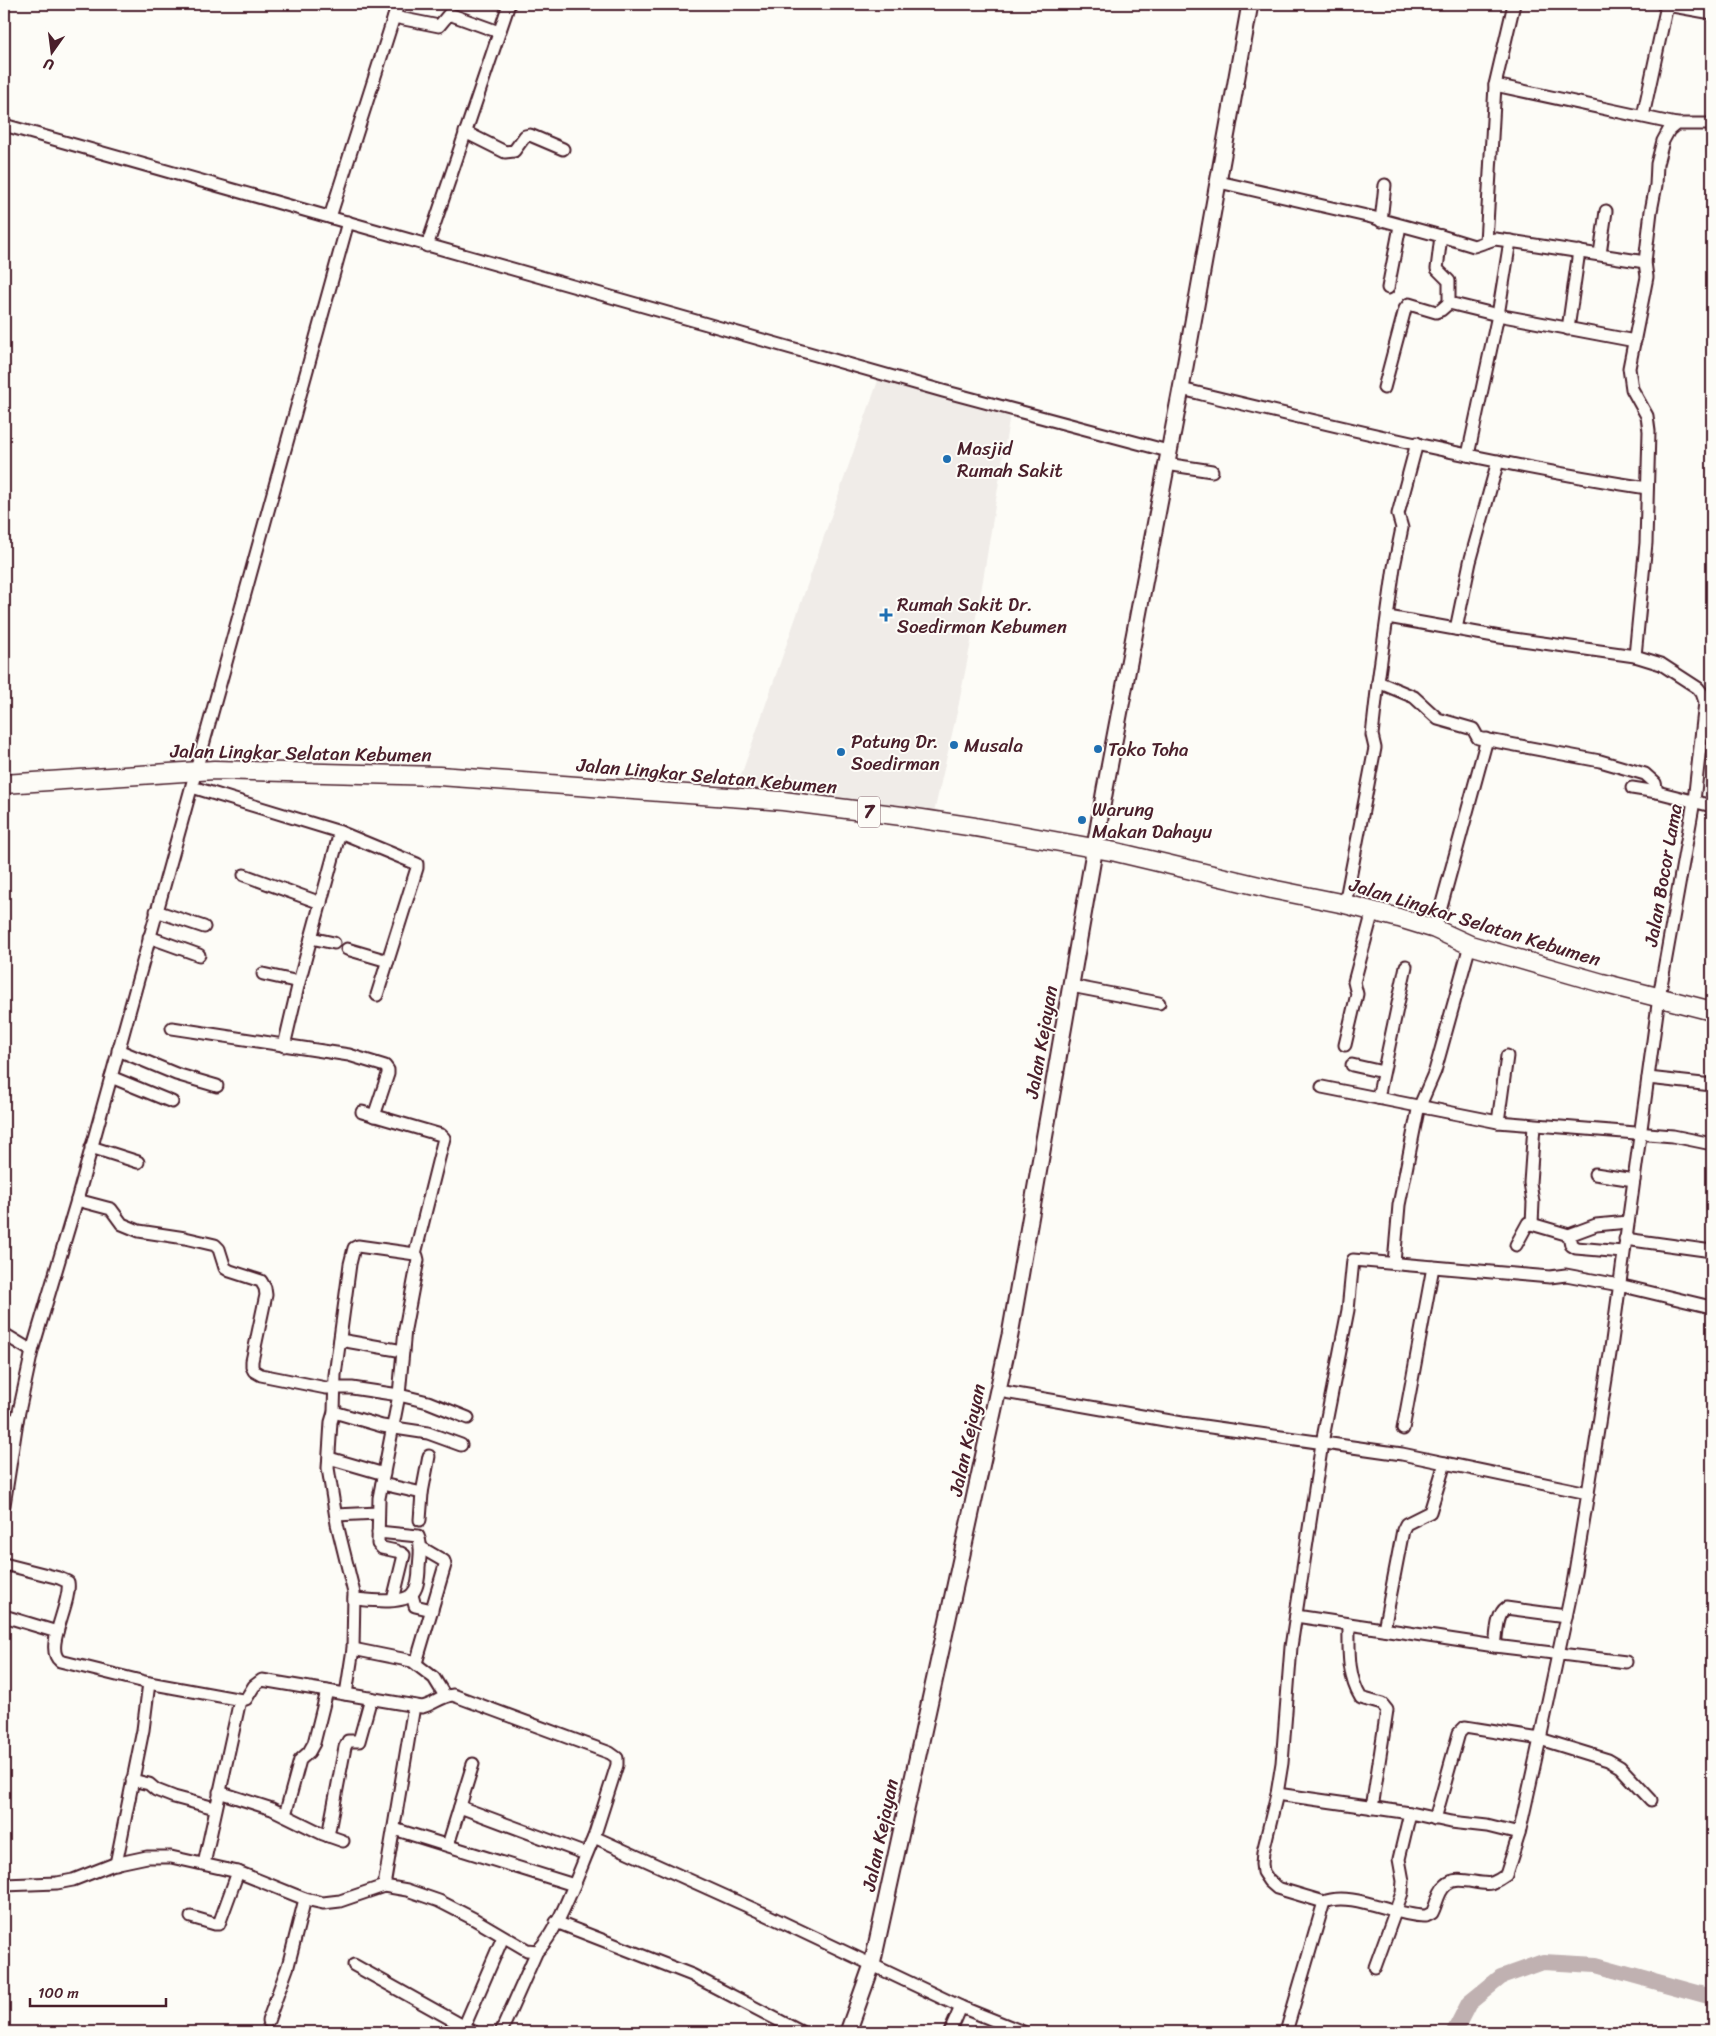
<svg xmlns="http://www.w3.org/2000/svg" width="1716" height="2036" font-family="Sriracha,sans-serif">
	<rect width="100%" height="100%" fill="#fdfcf7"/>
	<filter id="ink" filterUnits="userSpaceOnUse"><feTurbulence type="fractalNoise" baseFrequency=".02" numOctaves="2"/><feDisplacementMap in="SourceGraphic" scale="10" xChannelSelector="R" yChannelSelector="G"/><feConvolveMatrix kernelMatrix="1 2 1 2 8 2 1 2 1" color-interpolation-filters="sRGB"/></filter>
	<g filter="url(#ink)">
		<!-- built -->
		<path fill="#f0ece8" d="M880,375L1010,414L982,586L958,708L933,817L735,793Z"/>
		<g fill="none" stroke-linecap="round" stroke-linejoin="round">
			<!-- river -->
			<path stroke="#c0b1b1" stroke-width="16" d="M1454,2032L1469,2003L1501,1977L1543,1962L1596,1965L1712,1997"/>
			<!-- minor casing -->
			<g stroke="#4a1f2b" stroke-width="15">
				<g id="minor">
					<path d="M1514,4L1495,85L1486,242L1495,239L1510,241L1645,262"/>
					<path d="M1667,5L1712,13"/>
					<path d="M394,17L439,26L449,14L499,32"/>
					<path d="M1495,85L1676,124"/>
					<path d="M1643,116L1667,5L1662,4"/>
					<path d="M4,125L943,391L1168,451"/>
					<path d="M465,132L505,152L514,151L525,136L530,135L563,149"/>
					<path d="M1219,182L1371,217L1441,236"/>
					<path d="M330,217L398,4"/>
					<path d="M1381,221L1385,185"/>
					<path d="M427,246L509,4"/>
					<path d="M1600,254L1606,211"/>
					<path d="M1388,288L1400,226"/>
					<path d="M1449,303V281L1437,269L1441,236L1474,246L1486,242"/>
					<path d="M1568,329L1579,251"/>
					<path d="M1384,388L1405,309L1409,304L1436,312L1441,310L1449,303L1498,315L1635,341"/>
					<path d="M1181,389C1335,426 1490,464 1647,488"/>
					<path d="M1468,455L1498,315L1510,241"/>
					<path d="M1166,464L1212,471"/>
					<path d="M1388,617L1500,637L1635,656"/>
					<path d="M1456,629L1470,562L1498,461"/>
					<path d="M1378,682L1414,697L1438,719L1473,729L1478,738L1600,761L1645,774L1655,783L1657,792"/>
					<path d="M192,787L340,832L417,864V868L377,995"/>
					<path d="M1632,788L1657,792L1712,806"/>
					<path d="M244,875L321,903"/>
					<path d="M1345,904L1375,748L1372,735L1378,682L1394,567L1402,528L1398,514L1417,443"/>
					<path d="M156,911L204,927"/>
					<path d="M1435,929L1487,739"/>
					<path d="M149,937L199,955"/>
					<path d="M311,938L334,943"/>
					<path d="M347,949L388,961"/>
					<path d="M263,974L299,982"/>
					<path d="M1071,986L1159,1003"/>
					<path d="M172,1028L349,1055L385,1066L388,1070V1074L374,1116"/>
					<path d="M1345,1045L1357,994L1354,982L1373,911"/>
					<path d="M284,1046L299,982L340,832"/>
					<path d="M118,1050L176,1074L217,1086"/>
					<path d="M1352,1065L1383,1072"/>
					<path d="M111,1077L172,1102"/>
					<path d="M1648,1078L1712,1085"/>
					<path d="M1322,1087L1498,1122L1673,1136L1712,1144"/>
					<path d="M1378,1098L1406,966"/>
					<path d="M362,1112L441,1135L444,1138L415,1254L417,1256L418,1260L405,1329L399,1395L379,1498L378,1544L382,1548L396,1551"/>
					<path d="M1498,1122L1507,1056"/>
					<path d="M91,1147L138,1162"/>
					<path d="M1595,1174L1634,1180"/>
					<path d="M77,1200L111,1209L122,1224L139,1231L185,1238L215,1245L219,1249L225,1268L230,1271L261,1281L265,1288L266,1295L252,1361V1367L254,1371L261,1375L326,1388H352L399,1395L428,1402L468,1418"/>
					<path d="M1532,1224L1533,1202L1530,1183L1534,1126"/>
					<path d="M1569,1235L1571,1245L1576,1248L1623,1252"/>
					<path d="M1625,1239L1712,1251"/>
					<path d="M1516,1245L1528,1223L1569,1235L1596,1225L1628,1222"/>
					<path d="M1394,1263L1399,1205L1418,1110L1435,1071L1470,945"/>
					<path d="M1711,1307L1619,1285L1566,1275L1550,1277L1353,1260L1348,1310L1322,1443L1291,1647L1282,1763L1277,1794L1263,1852L1262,1864L1263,1872L1269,1881L1277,1888L1324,1902C1351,1890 1397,1917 1426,1916L1432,1913C1437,1904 1438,1891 1446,1885C1458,1874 1478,1886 1492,1883C1497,1881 1502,1878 1506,1875L1519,1834L1540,1739L1573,1584L1588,1493L1612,1341L1659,997L1694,801L1705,702L1702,693L1698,688L1661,664L1635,656L1646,543L1649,431L1647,416L1632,389L1629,368L1647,277L1645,262L1651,211L1656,185L1657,164L1663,141L1669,130L1676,124H1712"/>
					<path d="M4,1334L32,1351"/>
					<path d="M340,1340L403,1351"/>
					<path d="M999,1391L1182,1423L1402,1454L1588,1493"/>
					<path d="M334,1412L382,1426L428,1433L461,1445"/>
					<path d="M4,1418L17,1421"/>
					<path d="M1403,1429L1433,1267"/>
					<path d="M329,1458L384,1474"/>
					<path d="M382,1484L422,1493"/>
					<path d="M4,1505L17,1421L32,1351L77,1200L348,222"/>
					<path d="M336,1515L378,1513"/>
					<path d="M420,1520L422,1493L429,1456"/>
					<path d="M4,1564L59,1578L68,1582C72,1603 43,1648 60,1661L149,1683L242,1700L246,1699L254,1686L262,1680L422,1707C433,1705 441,1696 453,1695L610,1753L617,1758V1765L594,1837L767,1915L961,2007L1023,2032"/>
					<path d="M412,1595L415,1606L432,1610"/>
					<path d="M354,1599C368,1600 402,1605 412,1594C418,1588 419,1575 419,1567C420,1557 422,1545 418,1536L378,1532"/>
					<path d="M393,1600L404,1555L401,1553"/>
					<path d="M4,1616L57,1632"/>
					<path d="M1296,1616L1495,1646L1626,1662"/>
					<path d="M1349,1624C1349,1649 1347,1675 1361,1698L1382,1704L1387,1710L1372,1808"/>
					<path d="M1384,1629L1403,1530L1406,1524L1430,1512L1445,1463"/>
					<path d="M1495,1646C1497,1635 1496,1615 1506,1608L1566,1616"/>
					<path d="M353,1649L412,1661L434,1678L445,1696"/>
					<path d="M416,1663L445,1565L444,1561L420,1547"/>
					<path d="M346,1694L353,1649L354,1593L337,1524L328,1468L331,1422L334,1412L335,1375L350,1264L354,1248L358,1246L415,1254"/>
					<path d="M132,1780L149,1784L156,1790L174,1797L215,1808"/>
					<path d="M219,1792L272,1809L323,1834L343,1841"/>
					<path d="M1277,1794L1410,1813L1451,1822L1487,1826L1519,1834"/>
					<path d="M460,1807L586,1854"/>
					<path d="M285,1815L300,1760L309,1752L314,1743L327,1691"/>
					<path d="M1435,1819L1459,1733L1465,1727L1540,1739L1608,1760L1620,1767L1651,1800"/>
					<path d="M394,1829L574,1885"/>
					<path d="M328,1836L345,1747L348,1741H359L371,1698"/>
					<path d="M448,1845L473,1764"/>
					<path d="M116,1864L143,1730L149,1683"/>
					<path d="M204,1864L240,1700"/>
					<path d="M4,1885L57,1883L73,1880L114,1864L147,1857H171L238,1872L305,1899L323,1903L340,1901L384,1886L407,1890L439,1901L474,1919L527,1950L537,1951C558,1934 581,1865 594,1837"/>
					<path d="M384,1886L414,1706"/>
					<path d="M191,1917L215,1924H219L238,1872"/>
					<path d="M556,1922L692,1975L801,2032"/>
					<path d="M354,1965L474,2032"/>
					<path d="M1375,1967L1402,1893L1403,1881L1399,1859L1410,1813"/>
					<path d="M268,2021L288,1966L305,1899"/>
					<path d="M464,2027L503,1937"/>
					<path d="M501,2032L537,1951"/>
					<path d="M950,2032L961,2007"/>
					<path d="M1286,2032L1324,1902"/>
				</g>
			</g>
			<!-- major casing -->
			<g stroke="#4a1f2b" stroke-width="19">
				<path id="major" d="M848,2032L872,1965L1010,1335L1105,789L1181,389L1250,4"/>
			</g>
			<!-- highway casing -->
			<g stroke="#4a1f2b" stroke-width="21">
				<path id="highway" d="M4,784L214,770L439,776L783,801L902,816L975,827L1116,852L1276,890L1345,904L1399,918L1435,929L1470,945L1602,983L1712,1011"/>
			</g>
			<!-- minor -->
			<use href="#minor" stroke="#fdfcf7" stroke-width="11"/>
			<!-- major -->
			<use href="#major" stroke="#fdfcf7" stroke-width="15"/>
			<!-- highway -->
			<use href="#highway" stroke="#fdfcf7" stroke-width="18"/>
		</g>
	</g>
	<!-- markers -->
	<g fill="#1f6fb2" stroke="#fdfcf7" stroke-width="2">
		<circle cx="947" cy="459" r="5"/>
		<path d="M883.5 607.5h5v5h5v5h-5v5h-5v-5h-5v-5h5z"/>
		<circle cx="954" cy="745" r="5"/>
		<circle cx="1098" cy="749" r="5"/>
		<circle cx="841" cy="752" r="5"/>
		<circle cx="1082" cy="820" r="5"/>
	</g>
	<g text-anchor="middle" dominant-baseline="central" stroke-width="4" stroke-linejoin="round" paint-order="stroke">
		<!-- shield labels -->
		<rect fill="#fdfcf7" stroke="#806168" stroke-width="1" x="858" y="796.5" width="22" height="31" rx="4"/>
		<g font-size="18" font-weight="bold" fill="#4a1f2b">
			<text x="869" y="812">7</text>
		</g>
		<!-- poi labels -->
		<g font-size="19" fill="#4a1f2b" stroke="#fdfcf7" text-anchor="start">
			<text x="957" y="448">Masjid<tspan x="957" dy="22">Rumah Sakit</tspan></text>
			<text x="897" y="604">Rumah Sakit Dr.<tspan x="897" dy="22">Soedirman Kebumen</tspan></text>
			<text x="851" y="741">Patung Dr.<tspan x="851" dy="22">Soedirman</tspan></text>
			<text x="964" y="745">Musala</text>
			<text x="1108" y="749">Toko Toha</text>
			<text x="1092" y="809">Warung<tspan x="1092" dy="22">Makan Dahayu</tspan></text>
		</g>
		<!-- street labels -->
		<g font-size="19" fill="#4a1f2b" stroke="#fdfcf7">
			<text transform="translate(301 753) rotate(1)">Jalan Lingkar Selatan Kebumen</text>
			<text transform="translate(707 776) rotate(5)">Jalan Lingkar Selatan Kebumen</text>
			<text transform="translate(1663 875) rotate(-80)">Jalan Bocor Lama</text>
			<text transform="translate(1475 922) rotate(17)">Jalan Lingkar Selatan Kebumen</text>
			<text transform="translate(1041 1042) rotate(-80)">Jalan Kejayan</text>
			<text transform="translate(967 1440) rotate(-78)">Jalan Kejayan</text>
			<text transform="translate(880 1835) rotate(-78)">Jalan Kejayan</text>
		</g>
	</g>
	<!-- margin -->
	<rect width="1716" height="2036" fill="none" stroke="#fdfcf7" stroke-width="20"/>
	<rect x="10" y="10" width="1696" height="2016" fill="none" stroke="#4a1f2b" stroke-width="2" filter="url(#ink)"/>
	<!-- north arrow -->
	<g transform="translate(52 52) rotate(194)" stroke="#fdfcf7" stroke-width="4" paint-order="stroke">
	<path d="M0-4L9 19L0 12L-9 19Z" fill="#4a1f2b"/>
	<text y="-8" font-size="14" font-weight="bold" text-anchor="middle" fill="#4a1f2b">U</text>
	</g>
	<!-- scale -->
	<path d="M30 1998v8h136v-8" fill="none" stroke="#4a1f2b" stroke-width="2.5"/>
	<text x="38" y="1998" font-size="15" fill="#4a1f2b" stroke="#fdfcf7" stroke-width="4" paint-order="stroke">100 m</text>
</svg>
